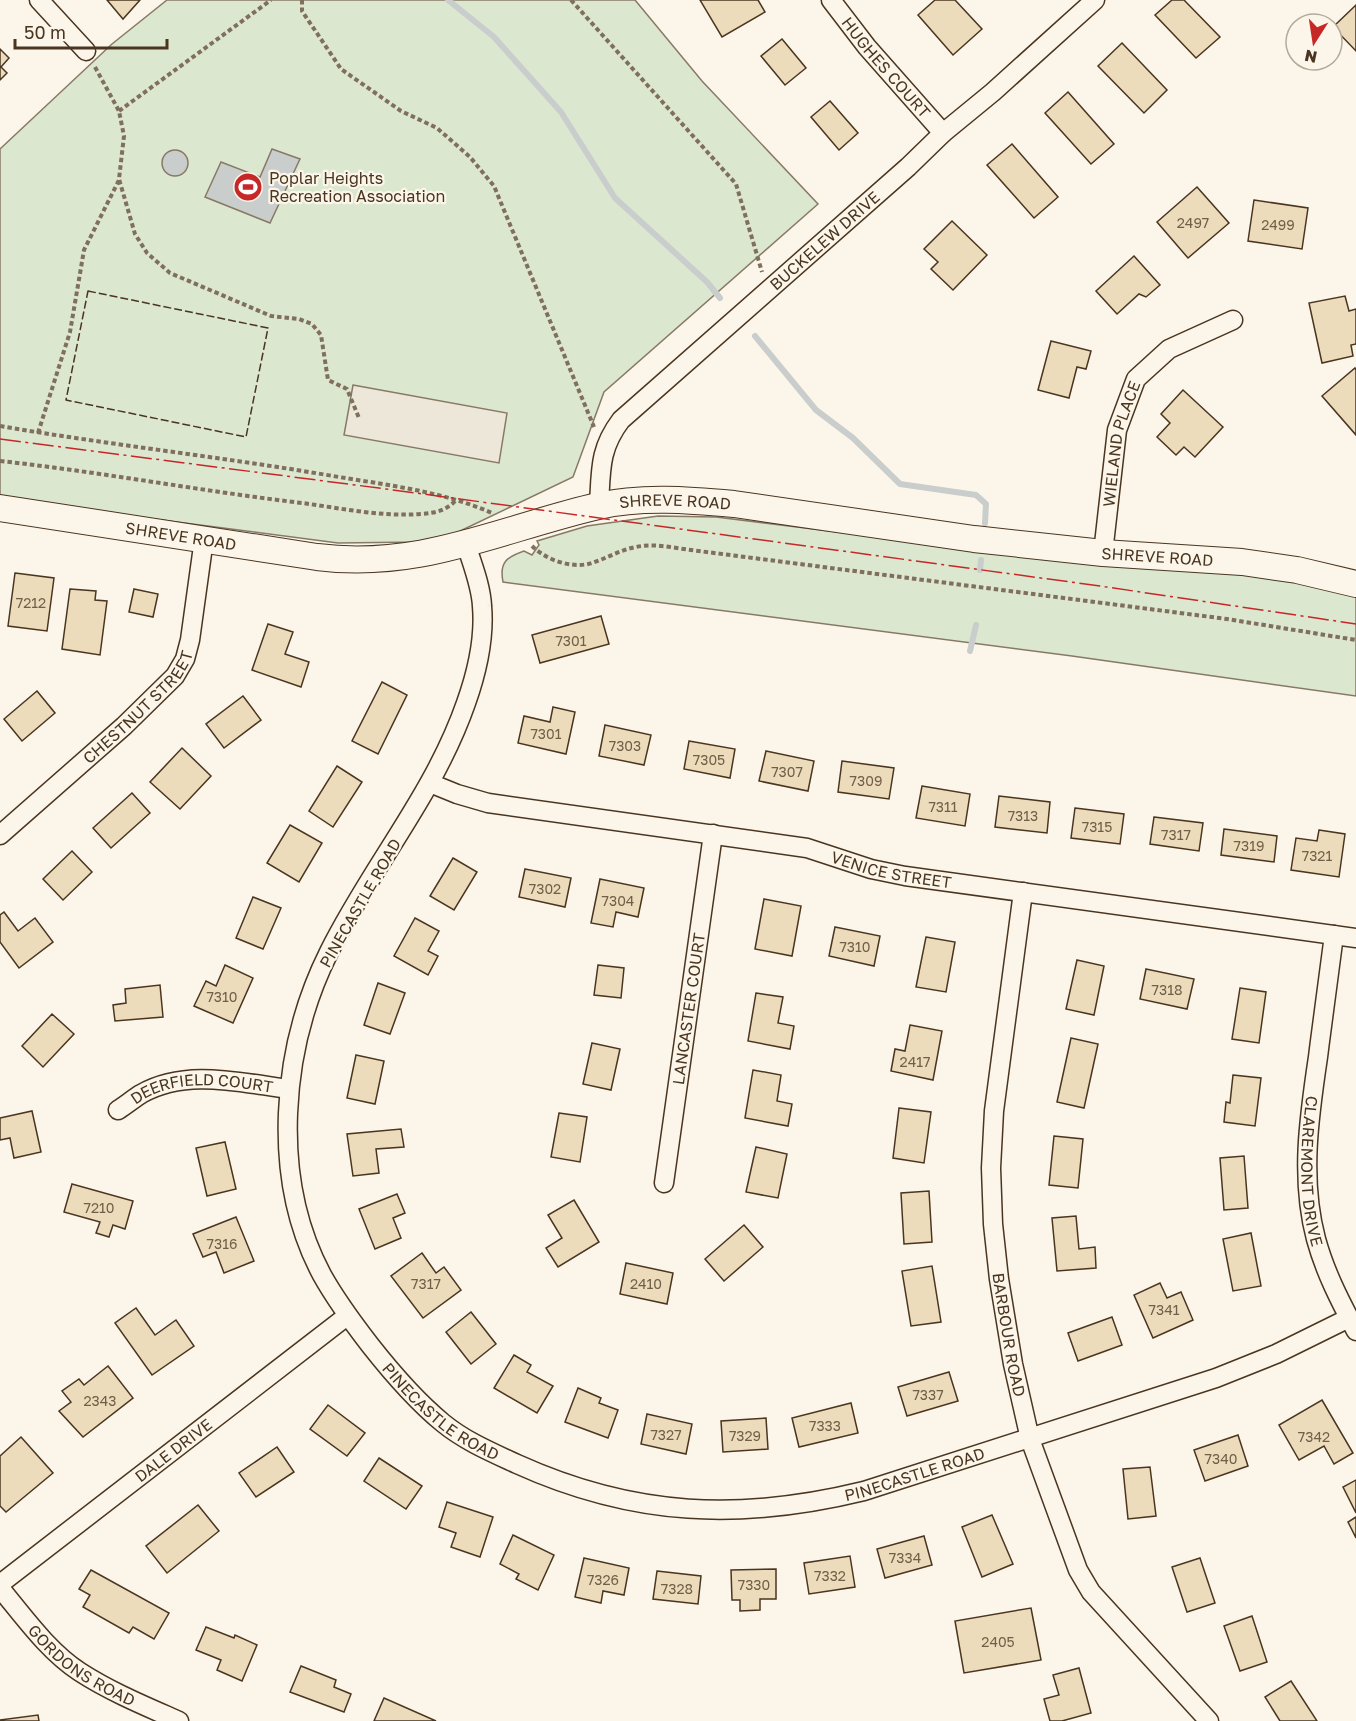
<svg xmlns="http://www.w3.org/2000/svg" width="1356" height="1721" font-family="'Golos Text',sans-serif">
	<rect width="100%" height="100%" fill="#fbf6e9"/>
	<!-- green -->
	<g fill="#dce7d0" stroke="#887966" stroke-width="1.5">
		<path d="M167,0H635L702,81L818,204L604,392L573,477L456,533L417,542L338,543L0,499V149L112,44Z"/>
		<path d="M658,516L716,517L1100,564L1251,572L1356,595V696L1072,656L503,582C499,562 507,557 524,551L532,555L539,545L537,541L587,526Z"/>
	</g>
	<!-- parking -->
	<path fill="#ede7d9" stroke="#887966" stroke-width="1.5" d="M353,385L507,413L499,463L344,435Z"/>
	<!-- water -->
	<g fill="#c9cecd" stroke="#887966" stroke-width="1.5">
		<path d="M272,149L300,159L270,223L205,197L221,162L260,177Z"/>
		<circle cx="175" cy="163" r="13"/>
	</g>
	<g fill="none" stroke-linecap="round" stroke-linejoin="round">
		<!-- stream -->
		<g stroke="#c9cecd" stroke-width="6">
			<path d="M448,0L494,37L561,112L615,198L707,282L720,298"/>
			<path d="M755,336L816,410L853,438L900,484L976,495L986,504L985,523"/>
			<path d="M980,570L981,560"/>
			<path d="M970,651L976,625"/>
		</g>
	</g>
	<!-- building -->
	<g fill="#ecdcbc" stroke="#4a3520" stroke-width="1.5">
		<path d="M107,0H140L123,19Z"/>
		<path d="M700,0H758L765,12L722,37Z"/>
		<path d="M935,0H955L982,29L953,55L918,15Z"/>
		<path d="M1172,0H1184L1220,37L1196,58L1155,15Z"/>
		<path d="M1356,5V51L1333,27Z"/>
		<path d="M782,39L806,68L785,85L761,56Z"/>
		<path d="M1122,43L1167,90L1144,113L1098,66Z"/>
		<path d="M0,49L9,58L1,67L7,73L0,80Z"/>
		<path d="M1068,92L1114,144L1091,164L1045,113Z"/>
		<path d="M830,101L858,133L839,150L811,117Z"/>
		<path d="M1012,144L1058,197L1034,218L987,165Z"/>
		<path d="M1197,187L1229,223L1188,258L1157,222Z"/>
		<path d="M1254,200L1308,208L1302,249L1248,241Z"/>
		<path d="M952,221L987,255L953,290L931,269L938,262L924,249Z"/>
		<path d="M1134,256L1160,285L1146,297L1139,294L1117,314L1096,291Z"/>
		<path d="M1345,296L1349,311L1356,309V344L1351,345L1353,356L1322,363L1309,303Z"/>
		<path d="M1051,341L1091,351L1086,369L1077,367L1069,398L1038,390Z"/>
		<path d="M1355,368L1356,370V435L1322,396Z"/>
		<path d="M1183,390L1223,427L1195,457L1184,447L1176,455L1157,437L1170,423L1161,414Z"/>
		<path d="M15,573L54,578L47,631L8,626Z"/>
		<path d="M70,589L96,591L95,600L107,601L100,655L62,649Z"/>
		<path d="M134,589L158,594L153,617L129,612Z"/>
		<path d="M601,616L609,644L540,663L532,635Z"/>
		<path d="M268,624L293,632L285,654L309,662L301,687L252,670Z"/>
		<path d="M382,682L407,695L378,754L352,741Z"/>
		<path d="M37,691L55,713L22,741L4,719Z"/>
		<path d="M243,696L261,720L224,748L206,724Z"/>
		<path d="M553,707L575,712L566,754L518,743L524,716L550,722Z"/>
		<path d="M605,725L651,735L644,765L599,756Z"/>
		<path d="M689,741L735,749L730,778L684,769Z"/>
		<path d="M182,748L211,776L180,809L150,782Z"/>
		<path d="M766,751L814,761L808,791L759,781Z"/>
		<path d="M842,761L894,768L889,799L838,792Z"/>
		<path d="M337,766L362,782L333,827L309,811Z"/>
		<path d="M922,786L970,794L965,826L916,818Z"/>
		<path d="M132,793L150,813L111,848L93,828Z"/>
		<path d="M999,796L1050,802L1047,833L995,827Z"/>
		<path d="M1075,808L1124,814L1120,844L1071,838Z"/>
		<path d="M1154,817L1203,823L1199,851L1150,844Z"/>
		<path d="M290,825L322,843L299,882L267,863Z"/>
		<path d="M1224,829L1277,836L1274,862L1221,855Z"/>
		<path d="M1319,830L1345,834L1339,877L1291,870L1296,838L1317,841Z"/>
		<path d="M72,851L92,872L63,900L43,879Z"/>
		<path d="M453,858L477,872L454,910L430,896Z"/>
		<path d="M525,869L571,878L565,907L519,897Z"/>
		<path d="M600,879L644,888L638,917L616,912L613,927L591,923Z"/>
		<path d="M253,897L281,908L263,949L236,938Z"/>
		<path d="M764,899L801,906L792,956L755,949Z"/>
		<path d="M4,912L18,931L35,918L53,942L19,968L0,942V915Z"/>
		<path d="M415,918L439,931L428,951L438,956L428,975L394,956Z"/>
		<path d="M835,927L880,936L874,966L829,956Z"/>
		<path d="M926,937L955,942L946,992L916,987Z"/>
		<path d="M1077,960L1104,966L1094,1015L1066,1009Z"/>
		<path d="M225,965L253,978L233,1023L194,1006L206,981L216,986Z"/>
		<path d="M598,965L624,968L621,998L594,995Z"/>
		<path d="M1146,969L1194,979L1187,1009L1140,999Z"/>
		<path d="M378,983L405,993L390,1034L364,1025Z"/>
		<path d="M160,985L163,1017L115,1021L113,1005L126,1003L125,989Z"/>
		<path d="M1240,988L1266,992L1259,1043L1232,1039Z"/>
		<path d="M756,993L783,997L778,1023L794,1026L790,1049L748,1041Z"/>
		<path d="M52,1014L74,1034L43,1067L22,1046Z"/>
		<path d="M910,1025L942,1031L933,1080L891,1071L895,1049L905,1051Z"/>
		<path d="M1071,1038L1098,1044L1084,1108L1057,1102Z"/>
		<path d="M592,1043L620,1049L611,1090L583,1084Z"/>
		<path d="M356,1055L384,1061L375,1104L347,1098Z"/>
		<path d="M753,1070L781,1075L777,1101L792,1104L788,1126L745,1118Z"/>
		<path d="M1233,1075L1261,1078L1255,1126L1224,1122L1226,1102L1230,1103Z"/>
		<path d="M899,1108L931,1112L924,1163L893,1158Z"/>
		<path d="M32,1111L41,1152L14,1158L10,1138L0,1140V1118Z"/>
		<path d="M559,1113L587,1117L580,1162L551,1157Z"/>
		<path d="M401,1129L404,1147L376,1149L379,1173L353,1176L347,1134Z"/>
		<path d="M1054,1136L1083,1139L1078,1188L1049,1185Z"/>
		<path d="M225,1142L236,1189L207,1196L196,1148Z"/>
		<path d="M756,1147L787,1154L778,1198L746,1192Z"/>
		<path d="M1244,1156L1248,1208L1224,1210L1220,1158Z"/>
		<path d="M72,1184L133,1201L125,1229L113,1225L109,1237L96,1233L100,1222L64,1212Z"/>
		<path d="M929,1191L932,1242L904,1244L901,1193Z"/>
		<path d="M397,1194L405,1213L393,1218L401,1238L375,1249L359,1209Z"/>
		<path d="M574,1200L599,1242L558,1267L546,1248L562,1238L548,1215Z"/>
		<path d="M1076,1216L1079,1249L1095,1247L1096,1268L1057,1271L1052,1218Z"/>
		<path d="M236,1217L254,1261L224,1273L216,1252L203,1257L193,1234Z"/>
		<path d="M744,1225L763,1247L724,1281L705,1259Z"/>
		<path d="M1251,1233L1261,1286L1233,1291L1223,1239Z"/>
		<path d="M422,1253L436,1273L444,1267L461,1290L423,1318L391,1276Z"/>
		<path d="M626,1263L673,1273L667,1304L620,1294Z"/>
		<path d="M932,1266L941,1322L911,1326L902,1271Z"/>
		<path d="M1160,1283L1167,1298L1181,1292L1193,1320L1153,1338L1134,1295Z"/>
		<path d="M136,1308L155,1335L176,1320L194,1346L152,1375L115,1323Z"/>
		<path d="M471,1312L496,1344L471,1364L446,1332Z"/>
		<path d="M1112,1317L1122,1345L1078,1361L1068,1333Z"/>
		<path d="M514,1355L531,1365L527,1372L553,1386L537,1413L494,1388Z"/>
		<path d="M108,1366L133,1398L83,1437L59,1411L71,1402L62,1391L79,1379L84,1385Z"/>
		<path d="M949,1372L958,1401L907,1416L898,1387Z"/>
		<path d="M578,1388L601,1398L599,1403L618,1410L608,1438L565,1422Z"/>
		<path d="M1322,1400L1353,1453L1334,1464L1324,1446L1299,1460L1279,1425Z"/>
		<path d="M851,1403L858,1433L799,1447L792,1418Z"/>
		<path d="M328,1405L365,1433L347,1456L310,1429Z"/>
		<path d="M647,1414L692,1424L686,1454L641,1444Z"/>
		<path d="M766,1418L768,1449L723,1452L721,1421Z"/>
		<path d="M1238,1435L1248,1466L1205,1481L1194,1450Z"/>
		<path d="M21,1437L53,1473L6,1512L0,1506V1456Z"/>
		<path d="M277,1447L294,1472L256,1497L239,1473Z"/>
		<path d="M379,1458L422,1486L406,1509L364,1481Z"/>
		<path d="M1150,1467L1156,1516L1128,1519L1123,1469Z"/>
		<path d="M1356,1480V1513L1343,1487Z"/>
		<path d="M447,1502L493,1517L480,1557L451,1547L456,1533L439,1527Z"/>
		<path d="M198,1505L219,1531L167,1573L146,1546Z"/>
		<path d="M992,1515L1013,1564L982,1577L962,1527Z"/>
		<path d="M1356,1517V1538L1348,1522Z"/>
		<path d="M513,1535L554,1555L538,1590L516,1579L519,1574L500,1564Z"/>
		<path d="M924,1536L932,1565L885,1578L877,1549Z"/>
		<path d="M850,1556L855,1587L809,1594L804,1563Z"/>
		<path d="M584,1558L629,1568L624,1595L603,1591L601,1603L575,1597Z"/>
		<path d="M1200,1558L1215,1603L1187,1612L1172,1567Z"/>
		<path d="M776,1569V1599H760V1610L740,1611V1600H732L731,1570Z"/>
		<path d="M91,1570L169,1613L154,1639L133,1627L129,1633L83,1607L90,1595L79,1589Z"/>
		<path d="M657,1571L701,1576L698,1604L653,1599Z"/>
		<path d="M1031,1608L1041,1660L964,1673L955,1621Z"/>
		<path d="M1252,1616L1267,1662L1240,1671L1224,1626Z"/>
		<path d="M206,1627L234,1638L235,1635L257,1645L242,1681L217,1670L221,1660L196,1650Z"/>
		<path d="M301,1666L336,1680L334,1687L351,1694L344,1712L290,1692Z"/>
		<path d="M1079,1668L1091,1713L1062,1721H1050L1044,1699L1059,1695L1053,1675Z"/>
		<path d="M1291,1681L1317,1721H1280L1265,1697Z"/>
		<path d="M384,1698L436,1721H374Z"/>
		<path d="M38,1715L39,1721H0V1720Z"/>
	</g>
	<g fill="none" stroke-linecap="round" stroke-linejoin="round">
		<!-- minor casing -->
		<g stroke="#4a3520" stroke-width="21">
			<g id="minor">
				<path d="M39,0L86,51"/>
				<path id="s1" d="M831,0L867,47L943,133"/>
				<path id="s2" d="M599,506C601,470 599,449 621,420L908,167L943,133L993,92L1095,0"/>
				<path id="s3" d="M466,544C472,564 481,585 482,606C485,640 477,672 466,703C434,795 371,867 329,952C281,1048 270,1178 322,1275C336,1300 353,1323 370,1345C392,1373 415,1400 443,1423C465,1441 491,1452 517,1464C634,1517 741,1521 864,1491L1216,1378L1276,1354L1349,1318"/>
				<path id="s4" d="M1103,553L1117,430L1136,379L1169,349L1233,320"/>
				<path id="s5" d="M430,783L457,794L488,803L807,848L871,869L905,876L1356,938"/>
				<path id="s6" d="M0,835L124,726L175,676L185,659L190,640L204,539"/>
				<path id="s7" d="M1023,892L994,1111L991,1168L993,1224L999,1279L1013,1364L1030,1439L1078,1570L1091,1592L1209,1721"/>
				<path id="s8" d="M1334,935C1329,975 1323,1016 1318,1057C1309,1117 1300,1179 1316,1239C1325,1272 1340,1301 1356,1331"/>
				<path id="s9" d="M118,1110C126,1105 133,1099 141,1094C186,1068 241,1083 289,1089"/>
				<path id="s10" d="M664,1183L713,834"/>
				<path id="s11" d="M0,1584L347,1316"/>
				<path id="s12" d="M0,1588C24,1617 48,1651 80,1672C111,1692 145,1706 179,1721"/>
			</g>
		</g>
		<!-- secondary casing -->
		<g stroke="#4a3520" stroke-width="28">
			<g id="secondary">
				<path id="s13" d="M0,508L317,557C422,570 499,529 598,506C642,496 689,500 734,504L974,539L1103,553L1242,562L1297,570L1356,584"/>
			</g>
		</g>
		<!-- path -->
		<g stroke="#7f6f5c" stroke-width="4" stroke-dasharray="4.5 3" stroke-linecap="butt">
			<path d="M302,0V11L341,69L401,111L437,128L470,157L494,186L594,427"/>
			<path d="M571,0L736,184L762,272"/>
			<path d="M95,67L119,111L124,136L119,179L135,234L147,253L170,273L271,316L299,319L312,324L321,335L328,380L347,389L359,418"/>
			<path d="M119,111L271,0"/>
			<path d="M0,426C111,445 222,457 333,476C386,485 442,491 492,513"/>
			<path d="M38,433L70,332L84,250L119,180"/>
			<path d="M0,461C101,472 201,491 302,503C340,508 381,517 420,514C435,513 446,511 456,500"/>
			<path d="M532,546C545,559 569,568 588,564C604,560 619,550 636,547C654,543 674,548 691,550L1227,619L1356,640"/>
		</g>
		<!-- minor -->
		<use href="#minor" stroke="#fbf6e9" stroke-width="18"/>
		<!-- secondary -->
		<use href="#secondary" stroke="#fbf6e9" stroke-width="26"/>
		<!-- fence -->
		<path stroke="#4a3520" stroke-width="1.5" stroke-dasharray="8 3" stroke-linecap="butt" d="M88,291L268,328L246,437L66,400Z"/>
		<!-- power -->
		<path stroke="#c62828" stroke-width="1.5" stroke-dasharray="21 4.5 3 4.5" stroke-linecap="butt" d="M0,439L386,489L1100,586L1356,624"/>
	</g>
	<!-- icons -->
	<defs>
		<g id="stadium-disc" transform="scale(1.5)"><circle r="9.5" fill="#c62828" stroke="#fbf6e9"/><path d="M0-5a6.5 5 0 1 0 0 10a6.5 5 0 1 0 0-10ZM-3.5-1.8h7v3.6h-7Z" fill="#fff"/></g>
	</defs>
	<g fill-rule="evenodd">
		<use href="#stadium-disc" x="248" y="187"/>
	</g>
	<g text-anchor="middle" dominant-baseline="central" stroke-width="4.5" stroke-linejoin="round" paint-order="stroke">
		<!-- number labels -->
		<g font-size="14" fill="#725f47">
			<text x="1193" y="222">2497</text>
			<text x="1278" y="224">2499</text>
			<text x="31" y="602">7212</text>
			<text x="571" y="640">7301</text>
			<text x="546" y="733">7301</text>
			<text x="625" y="745">7303</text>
			<text x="709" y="759">7305</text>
			<text x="787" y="771">7307</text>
			<text x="866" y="780">7309</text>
			<text x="943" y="806">7311</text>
			<text x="1023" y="815">7313</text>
			<text x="1097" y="826">7315</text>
			<text x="1176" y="834">7317</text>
			<text x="1249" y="845">7319</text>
			<text x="1317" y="855">7321</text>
			<text x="545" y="888">7302</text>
			<text x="618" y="900">7304</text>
			<text x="855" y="946">7310</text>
			<text x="1167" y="989">7318</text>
			<text x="222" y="996">7310</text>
			<text x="915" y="1061">2417</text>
			<text x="99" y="1207">7210</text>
			<text x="222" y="1243">7316</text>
			<text x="426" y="1283">7317</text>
			<text x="646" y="1283">2410</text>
			<text x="1164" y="1309">7341</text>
			<text x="928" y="1394">7337</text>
			<text x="100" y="1400">2343</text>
			<text x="825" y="1425">7333</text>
			<text x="666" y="1434">7327</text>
			<text x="745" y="1435">7329</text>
			<text x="1314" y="1436">7342</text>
			<text x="1221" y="1458">7340</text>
			<text x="905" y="1557">7334</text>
			<text x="830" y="1575">7332</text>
			<text x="603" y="1579">7326</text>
			<text x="754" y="1584">7330</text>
			<text x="677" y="1588">7328</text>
			<text x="998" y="1641">2405</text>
		</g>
		<!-- street labels -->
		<g font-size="16" fill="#4a3520" stroke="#fbf6e9">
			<text stroke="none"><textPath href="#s1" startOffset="87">HUGHES COURT</textPath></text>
			<text stroke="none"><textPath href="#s2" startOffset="362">BUCKELEW DRIVE</textPath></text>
			<text stroke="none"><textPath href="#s4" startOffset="111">WIELAND PLACE</textPath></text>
			<text stroke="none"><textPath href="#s13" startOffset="686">SHREVE ROAD</textPath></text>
			<text stroke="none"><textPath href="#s13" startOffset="183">SHREVE ROAD</textPath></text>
			<text stroke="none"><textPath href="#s13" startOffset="1172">SHREVE ROAD</textPath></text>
			<text stroke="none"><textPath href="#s6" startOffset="189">CHESTNUT STREET</textPath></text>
			<text stroke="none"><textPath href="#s5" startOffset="471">VENICE STREET</textPath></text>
			<text transform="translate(360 903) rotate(-60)">PINECASTLE ROAD</text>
			<text stroke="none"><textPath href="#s10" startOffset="176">LANCASTER COURT</textPath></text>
			<text stroke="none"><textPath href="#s9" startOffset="90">DEERFIELD COURT</textPath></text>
			<text stroke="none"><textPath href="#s8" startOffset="238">CLAREMONT DRIVE</textPath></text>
			<text stroke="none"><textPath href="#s7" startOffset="446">BARBOUR ROAD</textPath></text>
			<text stroke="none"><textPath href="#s3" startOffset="966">PINECASTLE ROAD</textPath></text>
			<text stroke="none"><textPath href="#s11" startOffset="219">DALE DRIVE</textPath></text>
			<text stroke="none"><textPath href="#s3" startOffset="1468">PINECASTLE ROAD</textPath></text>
			<text stroke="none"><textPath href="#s12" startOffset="114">GORDONS ROAD</textPath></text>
		</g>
		<!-- poi labels -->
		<g font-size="16" fill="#4a3520" stroke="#fbf6e9" text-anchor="start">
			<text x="269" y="178">Poplar Heights<tspan x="269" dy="18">Recreation Association</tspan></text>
		</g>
	</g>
	<!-- north arrow -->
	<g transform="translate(1314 42) rotate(192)"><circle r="28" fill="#fbf6e9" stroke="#b4a999" stroke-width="1.5"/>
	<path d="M0-4.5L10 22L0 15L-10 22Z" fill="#c62828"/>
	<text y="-9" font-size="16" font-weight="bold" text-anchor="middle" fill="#4a3520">N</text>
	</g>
	<!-- scale -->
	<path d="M15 39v9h152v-9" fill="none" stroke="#4a3520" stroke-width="3"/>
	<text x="24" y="39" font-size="18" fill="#4a3520" stroke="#fbf6e9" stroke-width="4.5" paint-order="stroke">50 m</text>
</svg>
